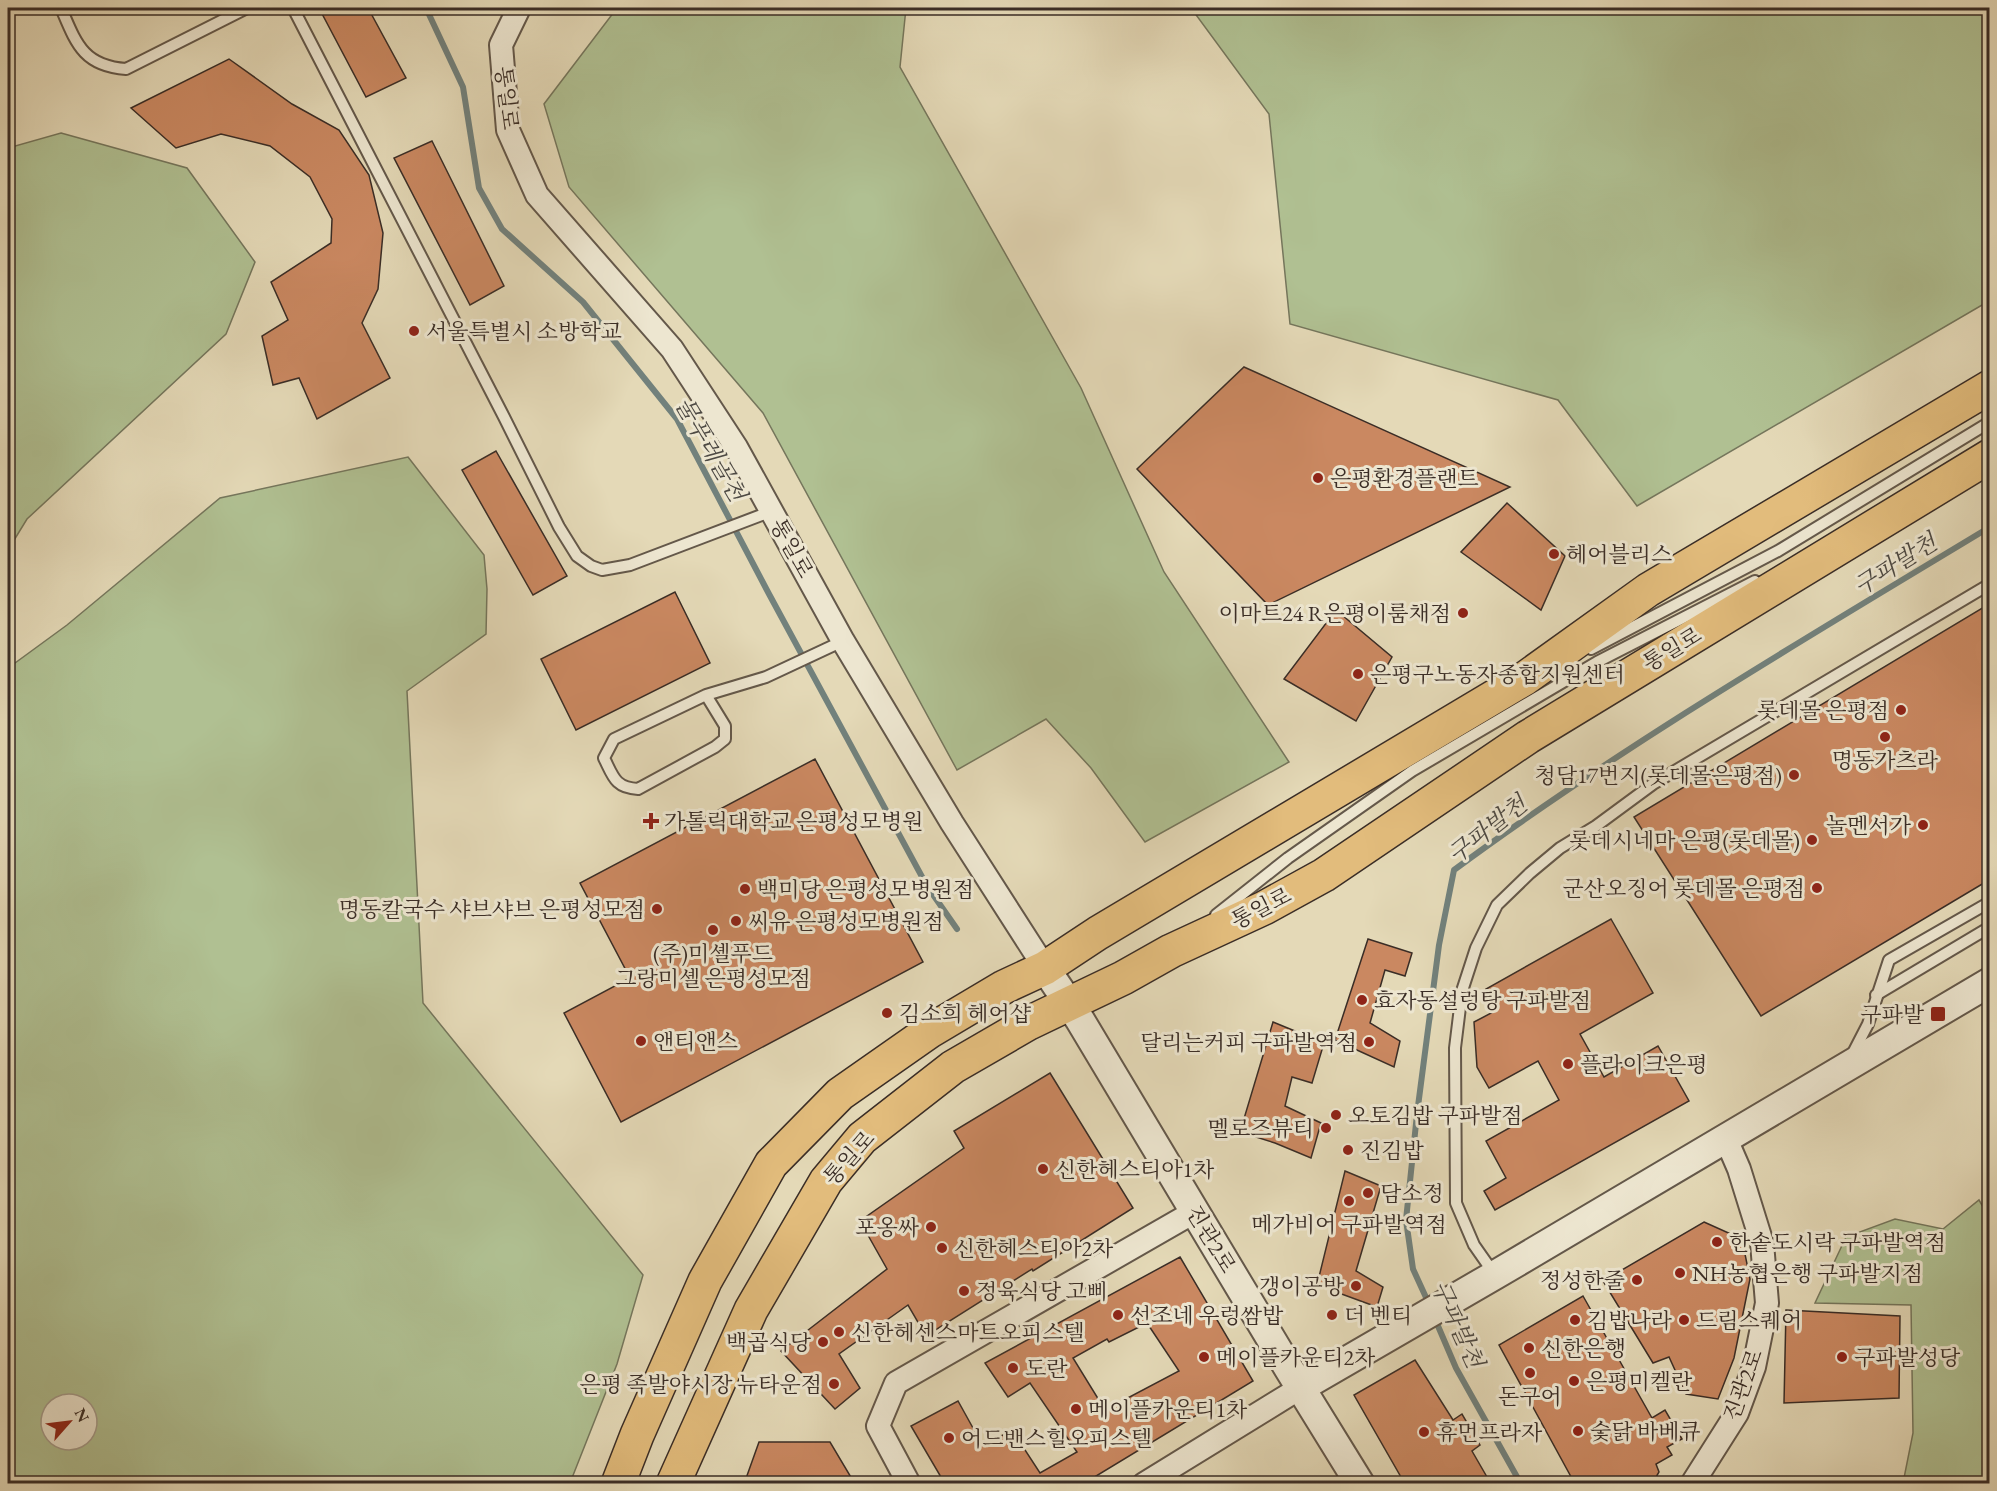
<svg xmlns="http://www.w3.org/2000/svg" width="1997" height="1491" font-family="'EB Garamond','Noto Serif KR',serif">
	<rect width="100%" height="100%" fill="#e4d9b7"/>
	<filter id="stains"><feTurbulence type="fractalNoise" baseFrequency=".00333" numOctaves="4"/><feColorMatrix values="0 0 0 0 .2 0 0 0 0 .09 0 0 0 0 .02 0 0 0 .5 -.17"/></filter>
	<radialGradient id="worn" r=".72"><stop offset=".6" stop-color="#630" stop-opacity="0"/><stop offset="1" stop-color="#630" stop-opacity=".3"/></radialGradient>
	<!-- green -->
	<g fill="#b0c092" stroke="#75765c" stroke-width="1.5" fill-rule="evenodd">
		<path d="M617,8H906L900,67L1081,388L1164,572L1289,762L1145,842L1091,768L1046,719L957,770L763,413L569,187L544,104Z"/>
		<path d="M1191,8H1989V301L1637,506L1558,400L1290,324L1269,114Z"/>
		<path d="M61,133L187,168L255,262L226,334L27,519L8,550V148Z"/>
		<path d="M408,457L484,555L487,589L486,634L407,691L423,1003L643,1275L617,1364L570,1483H8V671L11,666L67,625L220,498ZM51,1404H87V1440H51Z"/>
		<path d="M1979,1200L1990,1219L1989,1483H1903L1913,1433L1911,1305L1815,1303L1846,1237L1895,1219L1943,1229Z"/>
	</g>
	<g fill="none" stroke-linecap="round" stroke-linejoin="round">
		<!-- stream -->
		<g stroke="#72817c" stroke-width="6">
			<path d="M426,8L463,87L479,188L502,229L583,302L677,419L769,594L927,886L957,929"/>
			<path d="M1429,1304L1413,1269L1406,1220L1417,1114L1439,945L1454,870C1625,744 1808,637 1990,527"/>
			<path d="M1435,1319L1456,1368L1521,1484"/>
		</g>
	</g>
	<!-- building -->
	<g fill="#ca8861" stroke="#3a2d26" stroke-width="1.5" fill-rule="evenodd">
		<path d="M319,8H368L406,78L366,97Z"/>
		<path d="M229,59L292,104L339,130L369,175L383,233L378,289L362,323L390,378L317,419L299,378L273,385L262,336L288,320L271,282L331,243L332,219L310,177L270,146L221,134L176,148L131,108Z"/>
		<path d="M432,141L504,286L470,305L394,158Z"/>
		<path d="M1244,367L1510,487L1268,605L1137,469Z"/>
		<path d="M496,451L567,576L533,595L462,470Z"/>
		<path d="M1507,503L1565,556L1541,610L1461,552Z"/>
		<path d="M675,592L710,663L576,730L541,659Z"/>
		<path d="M1989,604V880L1761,1016L1634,817Z"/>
		<path d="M1336,610L1392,657L1356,721L1284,679Z"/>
		<path d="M815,759L923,962L621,1122L564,1013L630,978L580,883Z"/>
		<path d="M1611,919L1653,993L1580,1034L1604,1077L1658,1046L1689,1101L1495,1210L1484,1191L1506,1178L1486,1141L1559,1100L1538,1061L1489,1088L1477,1067L1474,1022L1497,1010L1486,989Z"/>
		<path d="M1368,939L1412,953L1405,976L1385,970L1370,1023L1400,1041L1394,1067L1335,1040Z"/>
		<path d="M1273,1022L1324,1043L1312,1083L1292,1077L1285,1106L1321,1123L1311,1158L1275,1143L1240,1132Z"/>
		<path d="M1050,1073L1133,1208L1033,1271L1032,1269L926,1336L908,1305L839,1354L860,1388L835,1409L781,1351L887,1269L860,1221L964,1148L954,1131Z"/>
		<path d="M1345,1171L1381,1186L1356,1271L1383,1287L1377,1307L1317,1285Z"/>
		<path d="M1704,1222L1742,1239L1750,1279L1734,1358L1718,1399L1686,1394L1669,1357L1653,1363L1603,1281Z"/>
		<path d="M1180,1257L1253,1381L1083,1484H945L911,1426L958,1401L983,1446L1012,1430L1040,1473L1077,1452L1030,1383L1008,1397L985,1363ZM1147,1323L1179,1371L1105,1410L1073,1358L1107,1339L1109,1342Z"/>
		<path d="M1583,1296L1652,1418L1665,1410L1682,1439L1667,1447L1672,1455L1656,1464L1659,1472L1652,1484H1575L1499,1345Z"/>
		<path d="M1786,1310L1900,1316L1899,1398L1784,1403Z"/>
		<path d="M1415,1360L1453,1420L1462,1414L1480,1445L1472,1451L1491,1484H1405L1354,1395Z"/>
		<path d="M759,1442H830L855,1484H744Z"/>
	</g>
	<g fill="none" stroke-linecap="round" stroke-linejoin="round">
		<!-- service casing -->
		<g stroke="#64584a" stroke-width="14">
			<g id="service">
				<path d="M61,8C76,43 83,66 126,69L247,8"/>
				<path d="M293,8L504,417L559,527L577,556L591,566L602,570L630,565L772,511"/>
				<path d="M1591,649L1778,551L1990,422"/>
				<path d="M706,695L725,726V739L715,747L638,789C615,788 613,776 604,758L614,739L706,695L766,677L843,641"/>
				<path d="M1216,915L1288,858L1412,771L1597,662L1755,581"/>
				<path d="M1876,995L1990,927"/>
				<path d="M1852,1055L1868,1024L1889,960L1990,902"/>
				<path d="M1495,1275L1474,1245L1456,1203L1455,1048L1462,991L1476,948L1497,905L1530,873L1560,848L1596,826L1653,784L1990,584"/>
			</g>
		</g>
		<!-- minor casing -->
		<g stroke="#64584a" stroke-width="26">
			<g id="minor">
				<path d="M519,8L501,45L508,130L537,195L672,349L736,447L843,641L952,823L1045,968"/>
				<path d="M909,1484L878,1426L896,1383L1194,1212"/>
				<path d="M1144,1484L1300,1388"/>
				<path d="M1692,1484L1737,1413L1754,1367L1767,1303L1762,1243L1739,1169L1726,1139"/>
			</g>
		</g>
		<!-- tertiary casing -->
		<g stroke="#64584a" stroke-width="32">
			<g id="tertiary">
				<path d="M1045,968L1080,1020L1289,1369L1360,1484"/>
				<path d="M1300,1388L1495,1275L1990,982"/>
			</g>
		</g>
		<!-- primary casing -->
		<g stroke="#3a2d26" stroke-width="36">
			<g id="primary">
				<path d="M618,1484L637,1435L705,1281L771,1164L840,1094L930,1031L1004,987L1045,968L1098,933L1524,679L1648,590L1990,387"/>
				<path d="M673,1484L751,1310L826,1181L862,1138L953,1067L1029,1023L1123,978L1171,951L1264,908L1324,875L1528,737L1990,456"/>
			</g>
		</g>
		<!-- service -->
		<use href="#service" stroke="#ede6d0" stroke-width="10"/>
		<!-- minor -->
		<use href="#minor" stroke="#ede6d0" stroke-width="22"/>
		<!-- tertiary -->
		<use href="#tertiary" stroke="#ede6d0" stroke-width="28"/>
		<!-- primary -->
		<use href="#primary" stroke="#e2bc7c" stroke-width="33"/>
	</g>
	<!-- markers -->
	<g fill="#8f2418" stroke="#ede6d0" stroke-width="2">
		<circle cx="414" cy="331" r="6"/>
		<circle cx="1318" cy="478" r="6"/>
		<circle cx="1554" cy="554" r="6"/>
		<circle cx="1463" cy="613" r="6"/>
		<circle cx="1358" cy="674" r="6"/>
		<circle cx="1901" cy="710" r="6"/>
		<circle cx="1885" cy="737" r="6"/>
		<circle cx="1794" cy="775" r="6"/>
		<path d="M648 812h6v6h6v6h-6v6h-6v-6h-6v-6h6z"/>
		<circle cx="1923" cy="825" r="6"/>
		<circle cx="1812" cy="840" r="6"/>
		<circle cx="1817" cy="888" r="6"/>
		<circle cx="745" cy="889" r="6"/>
		<circle cx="657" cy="909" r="6"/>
		<circle cx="736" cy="921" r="6"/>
		<circle cx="713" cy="930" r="6"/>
		<circle cx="1362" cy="1000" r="6"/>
		<circle cx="887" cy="1013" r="6"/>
		<rect x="1930" y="1006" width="16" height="16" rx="3"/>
		<circle cx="641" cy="1041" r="6"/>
		<circle cx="1369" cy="1042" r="6"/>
		<circle cx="1568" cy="1064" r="6"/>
		<circle cx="1336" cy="1115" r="6"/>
		<circle cx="1326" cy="1128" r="6"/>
		<circle cx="1348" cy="1150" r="6"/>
		<circle cx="1043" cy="1169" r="6"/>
		<circle cx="1368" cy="1193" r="6"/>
		<circle cx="1349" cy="1201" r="6"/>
		<circle cx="931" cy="1227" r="6"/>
		<circle cx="1717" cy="1242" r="6"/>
		<circle cx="942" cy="1248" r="6"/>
		<circle cx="1680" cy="1273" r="6"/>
		<circle cx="1637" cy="1280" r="6"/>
		<circle cx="1356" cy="1286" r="6"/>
		<circle cx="964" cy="1291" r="6"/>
		<circle cx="1118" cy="1315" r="6"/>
		<circle cx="1332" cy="1315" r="6"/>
		<circle cx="1575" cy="1320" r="6"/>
		<circle cx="1684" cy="1320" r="6"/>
		<circle cx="839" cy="1332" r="6"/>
		<circle cx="823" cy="1342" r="6"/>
		<circle cx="1529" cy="1348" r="6"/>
		<circle cx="1204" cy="1357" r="6"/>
		<circle cx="1842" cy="1357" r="6"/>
		<circle cx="1013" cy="1368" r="6"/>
		<circle cx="1530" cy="1373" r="6"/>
		<circle cx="1574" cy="1381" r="6"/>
		<circle cx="834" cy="1384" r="6"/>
		<circle cx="1076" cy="1409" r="6"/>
		<circle cx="1578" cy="1431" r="6"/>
		<circle cx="1424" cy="1432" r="6"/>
		<circle cx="949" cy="1438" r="6"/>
	</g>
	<g text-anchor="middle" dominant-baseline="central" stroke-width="6" stroke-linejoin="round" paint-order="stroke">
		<!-- street labels -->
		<g font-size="22" fill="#3a2d26" stroke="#ede6d0">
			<text transform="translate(507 98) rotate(83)">통일로</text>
			<text transform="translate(792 548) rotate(61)">통일로</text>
			<text transform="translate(1672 649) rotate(-31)">통일로</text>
			<text transform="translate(1261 908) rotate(-27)">통일로</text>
			<text transform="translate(849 1158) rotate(-48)">통일로</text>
			<text transform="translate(1211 1239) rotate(59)">진관2로</text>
			<text transform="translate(1743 1385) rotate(-70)">진관2로</text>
		</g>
		<!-- poi labels -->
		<g font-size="22" fill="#3a2d26" stroke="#ede6d0" text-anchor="start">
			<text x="426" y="331">서울특별시 소방학교</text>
			<text x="1330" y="478">은평환경플랜트</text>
			<text x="1566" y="554">헤어블리스</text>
			<text x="1451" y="613" text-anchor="end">이마트24 R은평이룸채점</text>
			<text x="1370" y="674">은평구노동자종합지원센터</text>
			<text x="1889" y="710" text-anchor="end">롯데몰 은평점</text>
			<text x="1885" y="760" text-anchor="middle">명동가츠라</text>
			<text x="1782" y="775" text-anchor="end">청담17번지(롯데몰은평점)</text>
			<text x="664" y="821">가톨릭대학교 은평성모병원</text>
			<text x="1911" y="825" text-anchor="end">놀멘서가</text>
			<text x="1800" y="840" text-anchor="end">롯데시네마 은평(롯데몰)</text>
			<text x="1805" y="888" text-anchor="end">군산오징어 롯데몰 은평점</text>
			<text x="757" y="889">백미당 은평성모병원점</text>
			<text x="645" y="909" text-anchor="end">명동칼국수 샤브샤브 은평성모점</text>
			<text x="748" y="921">씨유 은평성모병원점</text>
			<text x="713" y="953" text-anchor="middle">(주)미셸푸드<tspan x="713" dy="25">그랑미셸 은평성모점</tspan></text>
			<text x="1374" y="1000">효자동설렁탕 구파발점</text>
			<text x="899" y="1013">김소희 헤어샵</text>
			<text x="1924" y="1014" text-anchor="end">구파발</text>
			<text x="653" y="1041">앤티앤스</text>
			<text x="1357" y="1042" text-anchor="end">달리는커피 구파발역점</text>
			<text x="1580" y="1064">플라이크은평</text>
			<text x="1348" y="1115">오토김밥 구파발점</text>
			<text x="1314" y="1128" text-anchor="end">멜로즈뷰티</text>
			<text x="1360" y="1150">진김밥</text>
			<text x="1055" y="1169">신한헤스티아1차</text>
			<text x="1380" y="1193">담소정</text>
			<text x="1349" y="1224" text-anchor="middle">메가비어 구파발역점</text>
			<text x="919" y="1227" text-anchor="end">포옹싸</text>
			<text x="1729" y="1242">한솥도시락 구파발역점</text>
			<text x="954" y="1248">신한헤스티아2차</text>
			<text x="1692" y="1273">NH농협은행 구파발지점</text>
			<text x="1625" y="1280" text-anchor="end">정성한줄</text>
			<text x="1344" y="1286" text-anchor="end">갱이공방</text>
			<text x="976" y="1291">정육식당 고삐</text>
			<text x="1130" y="1315">선조네 우렁쌈밥</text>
			<text x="1344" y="1315">더 벤티</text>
			<text x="1587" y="1320">김밥나라</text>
			<text x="1696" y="1320">드림스퀘어</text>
			<text x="851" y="1332">신한헤센스마트오피스텔</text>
			<text x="811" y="1342" text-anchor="end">백곱식당</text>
			<text x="1541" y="1348">신한은행</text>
			<text x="1216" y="1357">메이플카운티2차</text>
			<text x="1854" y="1357">구파발성당</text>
			<text x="1025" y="1368">도란</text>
			<text x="1586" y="1381">은평미켈란</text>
			<text x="822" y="1384" text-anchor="end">은평 족발야시장 뉴타운점</text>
			<text x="1530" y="1396" text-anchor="middle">돈구어</text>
			<text x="1088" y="1409">메이플카운티1차</text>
			<text x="1590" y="1431">숯닭 바베큐</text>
			<text x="1436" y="1432">휴먼프라자</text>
			<text x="961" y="1438">어드밴스힐오피스텔</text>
		</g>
		<!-- water labels -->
		<g font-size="24" font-style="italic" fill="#4d4943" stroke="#ede6d0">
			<text transform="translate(711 449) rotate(60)">물푸레골천</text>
			<text transform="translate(1895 564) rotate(-32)">구파발천</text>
			<text transform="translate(1487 829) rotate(-38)">구파발천</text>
			<text transform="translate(1458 1324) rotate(66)">구파발천</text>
		</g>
	</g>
	<!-- margin -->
	<rect width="1997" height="1491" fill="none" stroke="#e4d9b7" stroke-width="30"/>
	<rect x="9" y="9" width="1979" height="1473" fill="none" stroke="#3a2d26" stroke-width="3"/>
	<rect x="15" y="15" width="1967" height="1461" fill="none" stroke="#3a2d26" stroke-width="1.5"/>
	<!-- north arrow -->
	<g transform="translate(69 1422) rotate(62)"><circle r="28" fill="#ede6d0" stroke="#a59c8c" stroke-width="1.5"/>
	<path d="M0-4.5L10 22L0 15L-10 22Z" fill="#8f2418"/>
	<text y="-9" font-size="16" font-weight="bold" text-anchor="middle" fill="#3a2d26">N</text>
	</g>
	<rect width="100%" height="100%" filter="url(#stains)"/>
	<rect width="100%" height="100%" fill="url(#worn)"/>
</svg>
